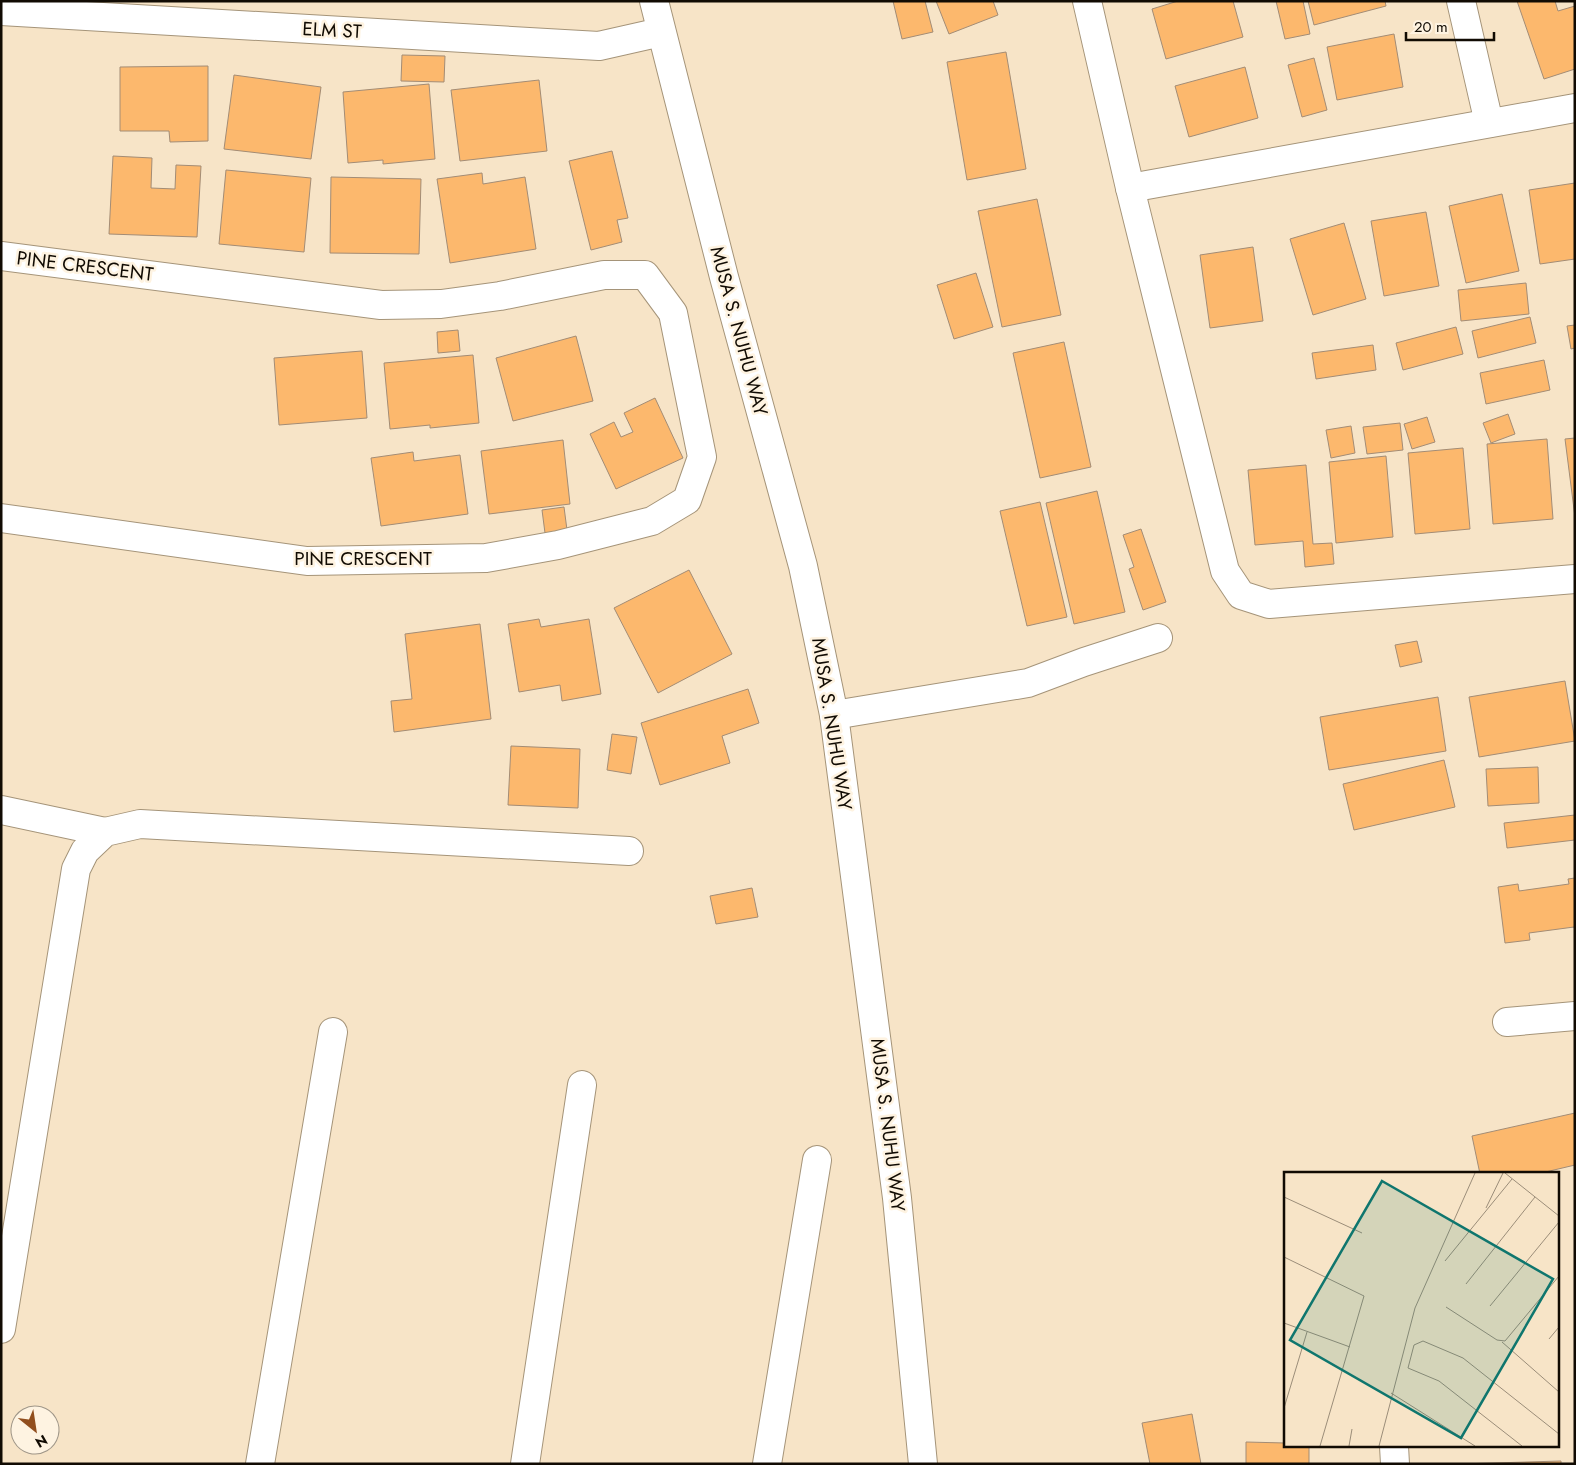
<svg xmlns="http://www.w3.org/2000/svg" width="1576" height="1465" font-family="Jost,sans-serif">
	<rect width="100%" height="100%" fill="#f7e4c7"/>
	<!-- building -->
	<g fill="#fcb86d" stroke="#a38c75">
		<path d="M893,1H925L933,32L902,39Z"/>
		<path d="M936,1H993L998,15L949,34Z"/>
		<path d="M1178,1H1233L1243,37L1166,59L1152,9Z"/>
		<path d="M1276,1H1303L1310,34L1285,39Z"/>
		<path d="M1308,1H1385L1386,6L1314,25Z"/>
		<path d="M1517,1H1555L1558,11L1575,6V69L1544,79Z"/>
		<path d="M1394,34L1403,87L1337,100L1327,47Z"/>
		<path d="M1006,52L1026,169L967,180L947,62Z"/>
		<path d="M402,55L445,56L444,82L401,81Z"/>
		<path d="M1314,58L1327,110L1302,117L1288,65Z"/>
		<path d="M208,66V141L170,142L169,131H120V67Z"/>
		<path d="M1245,67L1258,118L1189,137L1175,86Z"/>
		<path d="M234,75L321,87L311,159L224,149Z"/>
		<path d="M539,80L547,151L460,161L451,90Z"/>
		<path d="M429,84L435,159L383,164V160L348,163L343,92Z"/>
		<path d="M612,151L628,218L617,220L622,242L591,250L569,161Z"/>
		<path d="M113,156L152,158L151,188L175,189L176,165L201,166L197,237L109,234Z"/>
		<path d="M226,170L311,178L304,252L219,244Z"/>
		<path d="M482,173L483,184L525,177L536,249L450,263L437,179Z"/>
		<path d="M331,177L421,179L419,254L330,253Z"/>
		<path d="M1575,183V259L1540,264L1529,190Z"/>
		<path d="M1502,194L1519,271L1466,283L1449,206Z"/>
		<path d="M1037,199L1061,315L1002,327L978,211Z"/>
		<path d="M1426,212L1439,286L1384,296L1371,221Z"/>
		<path d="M1344,223L1366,299L1313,315L1290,239Z"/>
		<path d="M1253,247L1263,321L1210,328L1200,255Z"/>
		<path d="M976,273L993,327L954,339L937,285Z"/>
		<path d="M1526,283L1529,314L1461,321L1458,290Z"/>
		<path d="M1530,317L1536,343L1478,358L1472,331Z"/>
		<path d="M1575,325V348L1571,349L1567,326Z"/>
		<path d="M1456,327L1463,354L1403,370L1396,343Z"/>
		<path d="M458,330L460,351L438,353L437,332Z"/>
		<path d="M576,336L593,401L513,421L496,358Z"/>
		<path d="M1064,342L1091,467L1040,478L1013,353Z"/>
		<path d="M1373,345L1376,370L1316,379L1312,353Z"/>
		<path d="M362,351L367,418L279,425L274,358Z"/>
		<path d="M473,355L479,423L430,428V425L390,429L384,363Z"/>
		<path d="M1544,360L1550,390L1486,404L1480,373Z"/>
		<path d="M655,398L683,458L616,489L590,434L614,422L621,437L633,432L624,413Z"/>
		<path d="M1508,414L1515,434L1491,443L1483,423Z"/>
		<path d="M1427,417L1435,442L1412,449L1404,424Z"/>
		<path d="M1400,423L1403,450L1367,454L1363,427Z"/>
		<path d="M1351,426L1355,453L1331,458L1326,430Z"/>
		<path d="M1575,438V517L1565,439Z"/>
		<path d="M1547,439L1553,519L1493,524L1487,444Z"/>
		<path d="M563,440L570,504L489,514L481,451Z"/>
		<path d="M1463,448L1470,529L1415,534L1408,453Z"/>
		<path d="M413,452L414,461L460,455L468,514L381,526L371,458Z"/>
		<path d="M1386,456L1393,537L1336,543L1329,462Z"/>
		<path d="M1306,465L1313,544L1332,543L1334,564L1305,567L1303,541L1255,545L1248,470Z"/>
		<path d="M1097,491L1125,612L1074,624L1046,503Z"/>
		<path d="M1040,502L1067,617L1027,626L1000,511Z"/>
		<path d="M564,507L567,530L545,533L542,510Z"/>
		<path d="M1141,529L1166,602L1143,610L1129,569L1134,567L1123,535Z"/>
		<path d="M689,570L732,654L658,693L614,608Z"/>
		<path d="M539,619L541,627L589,619L601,694L562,701L560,685L519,692L508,624Z"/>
		<path d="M480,624L491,719L394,732L391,701L412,699L405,634Z"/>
		<path d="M1417,641L1422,662L1400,667L1395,645Z"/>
		<path d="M1565,681L1575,741L1479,757L1469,697Z"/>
		<path d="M748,689L759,723L722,736L730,763L660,785L641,723Z"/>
		<path d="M1438,697L1446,751L1329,770L1320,717Z"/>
		<path d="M612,734L637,737L631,774L607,770Z"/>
		<path d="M511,746L580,749L578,808L508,805Z"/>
		<path d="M1444,760L1455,807L1354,830L1343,784Z"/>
		<path d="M1538,767L1539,803L1488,806L1486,769Z"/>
		<path d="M1575,815V840L1507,848L1504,823Z"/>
		<path d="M1575,878V930L1574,927L1529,933L1530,940L1505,943L1498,887L1518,884L1519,891L1569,884L1568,879Z"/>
		<path d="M752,888L758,917L716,924L710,896Z"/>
		<path d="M1575,1113V1165L1537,1174H1480L1472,1136Z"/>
		<path d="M1192,1414L1201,1464H1150L1142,1423Z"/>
		<path d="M1246,1442L1285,1443V1446H1309V1464H1246Z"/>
		<path d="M1561,1461V1464H1459Z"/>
	</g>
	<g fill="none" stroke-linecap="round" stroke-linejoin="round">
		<!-- minor casing -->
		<g stroke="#a59479" stroke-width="30">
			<g id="minor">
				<path d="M654,1L724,277L803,566L834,715L897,1198L923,1464"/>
				<path d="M1087,1L1130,188L1225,571L1241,595L1269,604L1575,579"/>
				<path d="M1461,1L1489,123"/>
				<path d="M1,11L599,46L661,32"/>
				<path d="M1130,188L1575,108"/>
				<path d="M1,256L381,305L441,304L500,296L604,275H645L673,313L702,457L687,500L652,521L558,545L486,558L307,561L1,518"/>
				<path d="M834,715L1028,683L1084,662L1158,638"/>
				<path d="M1,810L105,832"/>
				<path d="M1507,1022L1575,1016"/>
				<path d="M1,1329L76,869L85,851L105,832L140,824L629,851"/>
				<path d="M1394,1446L1395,1464"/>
				<path d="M260,1464L333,1032"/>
				<path d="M525,1464L582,1085"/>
				<path d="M767,1464L817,1160"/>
			</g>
		</g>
		<!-- minor -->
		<use href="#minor" stroke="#fff" stroke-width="28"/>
	</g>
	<g text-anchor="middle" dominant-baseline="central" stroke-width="5" stroke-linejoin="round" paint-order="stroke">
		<!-- street labels -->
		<g font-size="19" fill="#110b03" stroke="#fef3e1">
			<text transform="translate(332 30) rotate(3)">ELM ST</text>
			<text transform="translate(85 266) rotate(7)">PINE CRESCENT</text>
			<text transform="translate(739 331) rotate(75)">MUSA S. NUHU WAY</text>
			<text x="363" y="558">PINE CRESCENT</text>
			<text transform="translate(832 724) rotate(81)">MUSA S. NUHU WAY</text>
			<text transform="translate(888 1125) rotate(83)">MUSA S. NUHU WAY</text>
		</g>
	</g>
	<!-- overview -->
	<g transform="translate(1284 1172)">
		<rect width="275" height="275" fill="#f7e4c7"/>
		<path fill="none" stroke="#9b8d79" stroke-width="1" d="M221,1L275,44M0,25L78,61M202,36L219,1M0,85L80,124L36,274M161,89L228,7M182,112L251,25M206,134L275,50M162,135L213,168L221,169L275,104M0,151L66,175M265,167L275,155M218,170L275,220M107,221L191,274M0,236L23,160M65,274L68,257M95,274L131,136L191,1M238,274L155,209L124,196L130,173L139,169L179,186L275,262"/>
		<path fill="#0f766e" fill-opacity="0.15" stroke="#0f766e" stroke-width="2.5" d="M98,9L269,107L177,266L6,168Z"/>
		<rect width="275" height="275" fill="none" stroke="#110b03" stroke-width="2.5"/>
	</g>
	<!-- border -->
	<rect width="1576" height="1465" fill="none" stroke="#110b03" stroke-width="5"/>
	<!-- north arrow -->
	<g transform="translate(35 1430) rotate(150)"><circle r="24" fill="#fef3e1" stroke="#9f9688"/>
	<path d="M0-4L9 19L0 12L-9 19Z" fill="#914e1d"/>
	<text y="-8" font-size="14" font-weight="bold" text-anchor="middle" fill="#110b03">N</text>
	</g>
	<!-- scale -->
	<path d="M1406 32v8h88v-8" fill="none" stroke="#110b03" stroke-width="2.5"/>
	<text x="1414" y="32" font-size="15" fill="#110b03" stroke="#fef3e1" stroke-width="4" paint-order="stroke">20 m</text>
</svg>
